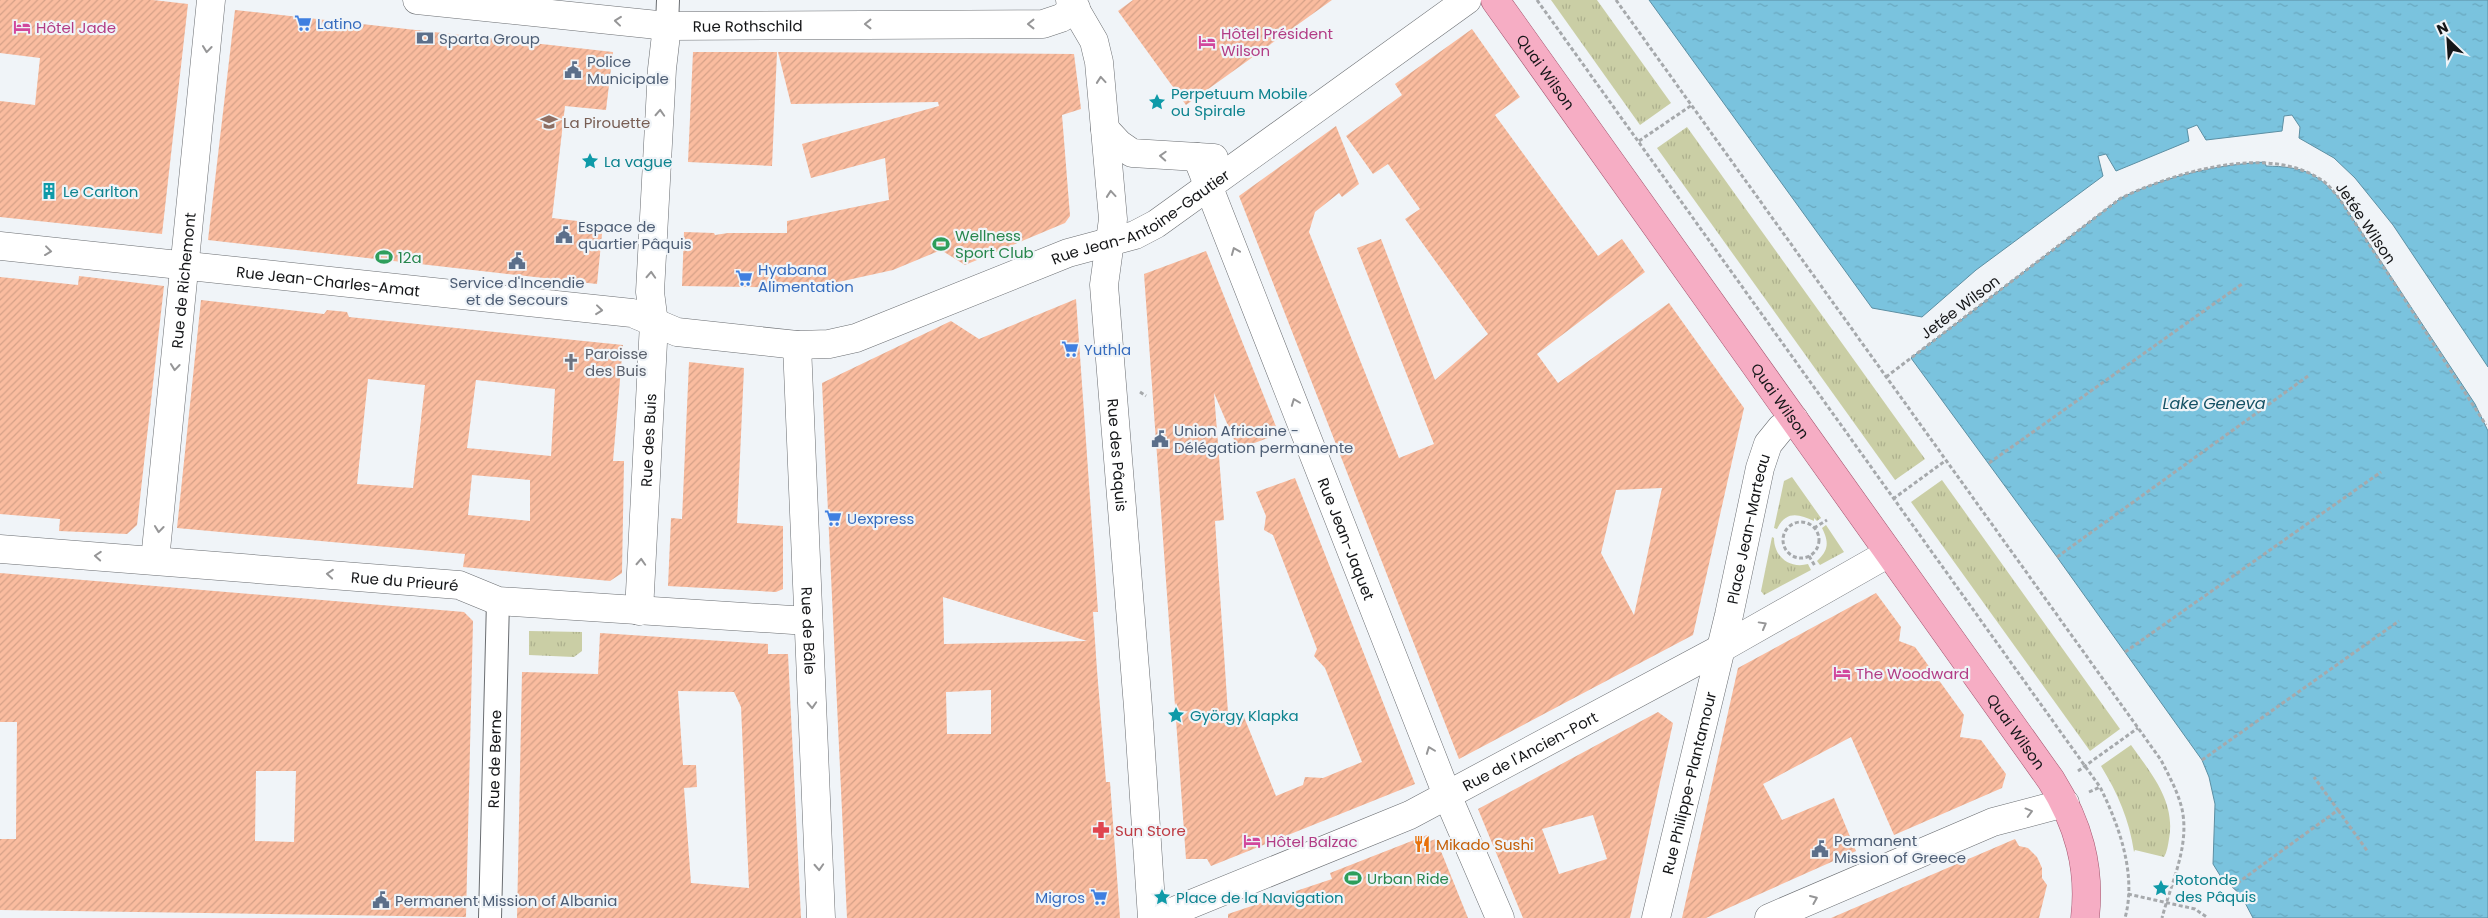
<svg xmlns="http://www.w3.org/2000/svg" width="2488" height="918" font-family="Poppins,sans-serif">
	<defs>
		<pattern id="grass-tufts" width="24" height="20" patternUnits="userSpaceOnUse" patternTransform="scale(1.25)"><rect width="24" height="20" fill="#cacea5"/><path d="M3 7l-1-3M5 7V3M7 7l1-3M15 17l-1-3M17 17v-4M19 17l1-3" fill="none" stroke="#adb08d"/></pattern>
		<pattern id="water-ripples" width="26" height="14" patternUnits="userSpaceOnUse" patternTransform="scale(1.25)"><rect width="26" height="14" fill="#7ac3de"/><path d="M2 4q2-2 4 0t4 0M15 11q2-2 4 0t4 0" fill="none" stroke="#69a7be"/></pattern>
		<pattern id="building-hatch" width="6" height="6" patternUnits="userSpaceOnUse" patternTransform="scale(1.25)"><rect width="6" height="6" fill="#fabc9f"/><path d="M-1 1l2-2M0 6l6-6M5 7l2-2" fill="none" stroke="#d5a188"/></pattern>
	</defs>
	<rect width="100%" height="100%" fill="#f0f4f8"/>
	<!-- grass -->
	<g fill="url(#grass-tufts)">
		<path d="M1551,0H1597L1671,103L1640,125Z"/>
		<path d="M1687,127L1925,459L1895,480L1657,148Z"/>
		<path d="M1792,477L1821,518L1817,521L1814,518V521C1799,514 1786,510 1777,529L1774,528L1784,481Z"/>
		<path d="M1942,480L2120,729L2090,751L1911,502Z"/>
		<path d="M1826,525L1844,552L1820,565L1817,561C1829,550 1829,542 1822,528Z"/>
		<path d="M1772,537L1774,538C1774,557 1790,569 1808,564L1811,570L1764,595L1761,591Z"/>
		<path d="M529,631L582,632V651L574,657L529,655Z"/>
		<path d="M2131,745C2151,773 2176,802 2169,839C2168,845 2167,852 2164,857L2135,850L2134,852C2129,819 2118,794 2101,766Z"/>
	</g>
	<!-- water -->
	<g fill="url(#water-ripples)" stroke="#5c8fa3">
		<path d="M1649,0H2488V367L2393,225L2355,178L2334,158L2299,138L2300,127L2292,115L2284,116L2282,131L2206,140L2197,125L2187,129L2189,141L2116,171L2106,154L2098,156L2103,176L1976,270L1922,317L1872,308Z"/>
		<path d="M2265,162L2266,166C2302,167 2315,171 2339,198L2475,404L2488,431V918H2253L2241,895L2221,877L2213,864L2215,804L2209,777L2202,760L2057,557L1911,358L2121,198C2167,176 2215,165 2265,162Z"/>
	</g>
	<!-- building -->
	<g fill="url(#building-hatch)" fill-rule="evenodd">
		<path d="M0,0H153L188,4L162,234L0,217V101L35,105L40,58L0,53Z"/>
		<path d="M1133,0H1332L1186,105L1118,11Z"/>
		<path d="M235,10L613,52L606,110L565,106L552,218L603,224L597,284L208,240Z"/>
		<path d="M1472,29L1520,97L1495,115L1598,256L1622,239L1645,272L1537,354L1558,383L1669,303L1744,408L1693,635L1459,759L1239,196L1336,126L1359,184L1342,197L1339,193L1315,212L1309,232L1399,458L1434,444L1357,248L1381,239L1435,380L1488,334L1405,219L1420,209L1388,164L1373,174L1346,136L1402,95L1395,84ZM1662,488L1648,552L1634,615L1601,553L1616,490Z"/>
		<path d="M693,52H777L772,166L688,162Z"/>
		<path d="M778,52L1074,54L1081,109L1062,115L1070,216L1065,223L965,265L941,250L893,270L811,288L682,286L684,232L714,233L715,235L728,233H787V221L889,200L885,158L811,178L802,144L939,106L938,102L791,104Z"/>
		<path d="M1206,251L1279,434L1238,449L1214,393L1224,520L1215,521L1228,713L1242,712L1276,796L1303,785L1305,777L1323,778L1362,762L1325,668L1314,656L1317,649L1273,535L1264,530L1266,516L1256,492L1295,478L1415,784L1211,866L1207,859H1186L1144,274Z"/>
		<path d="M79,276L164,286L137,525L127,534L59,531L60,519L0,514V277L78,285Z"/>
		<path d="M1076,299L1098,612H1093L1097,670L1106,782H1110L1120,918H847L822,383L951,321L979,339ZM943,597L1087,641L944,644ZM991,690V734H947L946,692Z"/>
		<path d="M201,300L324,314L327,310L347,312L349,317L623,345L613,461H624L622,573L610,581L463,567L465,554L177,528ZM368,379L425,385L413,488L357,484ZM476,380L555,389L551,456L467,448ZM472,475L530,480V521L468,515Z"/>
		<path d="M689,362L744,368L737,523L783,526V589L776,592L668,586L671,518L682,519Z"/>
		<path d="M0,573L464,612L473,621L466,917L0,910V839H16L17,722H0ZM256,771H296L294,842L255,841Z"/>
		<path d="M1876,593L1901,627L1899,641L1915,647L1964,715L1960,737L1981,740L2006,774L2002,788L1894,835L1851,737L1763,784L1782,820L1834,798L1856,851L1706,918H1682L1738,668Z"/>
		<path d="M600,633L768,644V654H788L801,918H517L522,672L598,674ZM678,691L734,692L741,707L749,888L691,883L684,788L697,787L696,765H683Z"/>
		<path d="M1658,712L1673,723L1630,918H1523L1478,809ZM1593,815L1607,859L1559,874L1542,829Z"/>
		<path d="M1427,835L1430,841L1436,839L1468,918H1228V914L1332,879L1330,873Z"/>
		<path d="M2015,839L2019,846L2028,848L2037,857L2042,868V878L2047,885L2039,918H1831Z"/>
	</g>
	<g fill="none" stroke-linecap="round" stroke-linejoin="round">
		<!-- pedestrian casing -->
		<g stroke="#6a6d71" stroke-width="24">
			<g id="pedestrian">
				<path d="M667,26L668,0"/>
				<path id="s1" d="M490,918L498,601"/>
			</g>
		</g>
		<!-- minor casing -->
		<g stroke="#6a6d71" stroke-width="29">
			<g id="minor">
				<path id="s2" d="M417,0L667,26L1043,24L1061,18L1076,8"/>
				<path id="s3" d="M1070,0L1094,41L1099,62L1113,219L1104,285L1138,707L1152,918"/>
				<path d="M1105,129L1119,144L1132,153L1214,158"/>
				<path id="s4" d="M1197,157L1447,795L1500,918"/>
				<path id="s5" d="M0,246L632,313L677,332L797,345L829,344L856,338L1068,253L1135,235L1156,224L1467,0"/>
				<path id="s6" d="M797,345L821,918"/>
				<path id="s7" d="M0,549L459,585L498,601L808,621"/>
				<path id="s8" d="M155,560L211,0"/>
				<path id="s9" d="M639,611L654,323L650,292L662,69L667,26"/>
				<path id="s10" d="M1157,918L1410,815L1720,649L1889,553"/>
				<path id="s11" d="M1656,918L1729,615L1760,468L1768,444L1781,428L1794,419"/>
				<path d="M1769,918L1993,822L2065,803"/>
			</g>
		</g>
		<!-- primary casing -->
		<g stroke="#a3556e" stroke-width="29">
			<g id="primary">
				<path id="s12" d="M1495,0L2051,780C2078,823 2091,867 2085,918"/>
			</g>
		</g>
		<!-- path -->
		<g stroke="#a6a9ac" stroke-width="3" stroke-dasharray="4 2.5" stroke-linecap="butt">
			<path d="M1537,0L2100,787C2119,825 2137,875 2125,918"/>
			<path d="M1616,0L2161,760C2169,776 2178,792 2182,809C2190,846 2171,883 2162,918"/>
			<path d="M1639,141L1692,105"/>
			<path d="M1886,377L2121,198C2176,172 2269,143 2323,181C2329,185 2334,192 2339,198L2486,425"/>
			<path d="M1140,392L1146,396"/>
			<path d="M1989,463L2242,284"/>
			<path d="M1893,499L1945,461"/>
			<circle cx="1801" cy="540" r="18"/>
			<path d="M1814,528L1827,520"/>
			<path d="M1809,556L1815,566"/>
			<path d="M2057,557L2308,376"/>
			<path d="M2125,652L2381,472"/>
			<path d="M2202,760L2399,621"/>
			<path d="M2078,771L2138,728"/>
			<path d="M2089,792L2100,787"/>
			<path d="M2338,810L2368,852"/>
			<path d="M2232,887L2338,810L2314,777"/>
			<path d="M2128,894L2195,909L2208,918"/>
		</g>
		<!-- pedestrian -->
		<use href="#pedestrian" stroke="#fff" stroke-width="22"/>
		<!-- minor -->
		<use href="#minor" stroke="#fff" stroke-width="28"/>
		<!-- primary -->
		<use href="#primary" stroke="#f6adc4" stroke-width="28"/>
	</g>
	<!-- one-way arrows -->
	<defs><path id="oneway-chevron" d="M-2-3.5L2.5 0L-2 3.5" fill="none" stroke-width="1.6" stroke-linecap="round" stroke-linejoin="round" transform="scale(1.25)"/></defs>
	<g stroke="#969697">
		<use href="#oneway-chevron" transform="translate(618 21) rotate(-174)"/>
		<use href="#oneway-chevron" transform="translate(868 24) rotate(-180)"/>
		<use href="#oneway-chevron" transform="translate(1031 24) rotate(-180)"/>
		<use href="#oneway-chevron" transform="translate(207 49) rotate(96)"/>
		<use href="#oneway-chevron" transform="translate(1101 80) rotate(-95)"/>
		<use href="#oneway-chevron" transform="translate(660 113) rotate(-87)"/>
		<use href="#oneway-chevron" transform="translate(1163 156) rotate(-177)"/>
		<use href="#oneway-chevron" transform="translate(1111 194) rotate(-95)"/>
		<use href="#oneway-chevron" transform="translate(48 251) rotate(7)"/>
		<use href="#oneway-chevron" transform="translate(1235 251) rotate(-112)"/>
		<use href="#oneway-chevron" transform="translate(651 275) rotate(-87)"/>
		<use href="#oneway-chevron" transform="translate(599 310) rotate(6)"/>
		<use href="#oneway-chevron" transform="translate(175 367) rotate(96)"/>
		<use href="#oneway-chevron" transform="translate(1295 402) rotate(-111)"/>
		<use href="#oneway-chevron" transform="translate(159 529) rotate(96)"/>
		<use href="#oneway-chevron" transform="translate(98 556) rotate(-176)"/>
		<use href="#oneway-chevron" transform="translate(641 562) rotate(-87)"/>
		<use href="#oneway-chevron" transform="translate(330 574) rotate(-175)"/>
		<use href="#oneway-chevron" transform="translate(1763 625) rotate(-29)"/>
		<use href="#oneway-chevron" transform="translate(812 705) rotate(87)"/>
		<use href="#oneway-chevron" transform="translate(1430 750) rotate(-111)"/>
		<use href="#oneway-chevron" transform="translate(2029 812) rotate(-15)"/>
		<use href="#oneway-chevron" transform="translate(819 867) rotate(87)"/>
		<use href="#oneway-chevron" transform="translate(1814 899) rotate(-23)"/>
	</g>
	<!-- icons -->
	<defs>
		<g id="supermarket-bare" transform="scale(1.35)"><path d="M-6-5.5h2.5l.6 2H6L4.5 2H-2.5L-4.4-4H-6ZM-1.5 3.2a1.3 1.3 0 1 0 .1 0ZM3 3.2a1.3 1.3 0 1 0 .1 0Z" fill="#3f7fe0" stroke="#f0f4f8" stroke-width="2.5" paint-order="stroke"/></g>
		<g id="hotel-bare" transform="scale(1.35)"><path d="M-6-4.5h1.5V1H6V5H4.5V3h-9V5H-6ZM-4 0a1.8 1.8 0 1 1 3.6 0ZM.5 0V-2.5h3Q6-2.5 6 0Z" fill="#d1479c" stroke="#f0f4f8" stroke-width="2.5" paint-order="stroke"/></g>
		<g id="bank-bare" transform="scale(1.35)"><path d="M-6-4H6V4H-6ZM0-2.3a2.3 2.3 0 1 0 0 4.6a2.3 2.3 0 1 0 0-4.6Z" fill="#5c6f8a" stroke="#f0f4f8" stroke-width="2.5" paint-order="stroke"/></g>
		<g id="civic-bare" transform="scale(1.35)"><path d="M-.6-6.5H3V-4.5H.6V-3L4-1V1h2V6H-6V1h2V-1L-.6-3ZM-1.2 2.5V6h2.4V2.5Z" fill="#5c6f8a" stroke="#f0f4f8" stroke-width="2.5" paint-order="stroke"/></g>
		<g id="sight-bare" transform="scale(1.35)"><path d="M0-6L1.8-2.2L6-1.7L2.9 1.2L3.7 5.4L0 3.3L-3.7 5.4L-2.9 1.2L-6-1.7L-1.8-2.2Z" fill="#0f9aa8" stroke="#f0f4f8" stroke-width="2.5" paint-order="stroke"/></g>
		<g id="school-bare" transform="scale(1.35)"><path d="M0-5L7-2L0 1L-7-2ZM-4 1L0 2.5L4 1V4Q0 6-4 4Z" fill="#8d6e63" stroke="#f0f4f8" stroke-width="2.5" paint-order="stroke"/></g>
		<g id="building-bare" transform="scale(1.35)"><path d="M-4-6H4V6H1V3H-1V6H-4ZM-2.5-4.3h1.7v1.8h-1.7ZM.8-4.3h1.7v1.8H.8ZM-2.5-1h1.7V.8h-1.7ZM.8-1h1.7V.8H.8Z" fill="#0f9aa8" stroke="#f0f4f8" stroke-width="2.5" paint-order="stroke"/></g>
		<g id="stadium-bare" transform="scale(1.35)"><path d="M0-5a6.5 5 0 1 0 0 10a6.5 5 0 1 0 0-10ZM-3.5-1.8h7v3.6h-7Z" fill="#2e9e5b" stroke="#f0f4f8" stroke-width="2.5" paint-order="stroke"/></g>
		<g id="church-bare" transform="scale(1.35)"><path d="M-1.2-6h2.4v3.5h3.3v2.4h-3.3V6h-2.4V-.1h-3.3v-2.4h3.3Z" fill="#6b7280" stroke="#f0f4f8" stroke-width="2.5" paint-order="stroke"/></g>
		<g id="pharmacy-bare" transform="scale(1.35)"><path d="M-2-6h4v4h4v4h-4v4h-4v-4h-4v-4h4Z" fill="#e0444e" stroke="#f0f4f8" stroke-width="2.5" paint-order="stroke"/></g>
		<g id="restaurant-bare" transform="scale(1.35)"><path d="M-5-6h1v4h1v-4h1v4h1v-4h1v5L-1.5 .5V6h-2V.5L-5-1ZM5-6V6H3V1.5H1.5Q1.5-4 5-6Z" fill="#e8710a" stroke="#f0f4f8" stroke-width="2.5" paint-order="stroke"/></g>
	</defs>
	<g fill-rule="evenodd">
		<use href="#supermarket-bare" x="303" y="23"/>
		<use href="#hotel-bare" x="22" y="27"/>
		<use href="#bank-bare" x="425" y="38"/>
		<use href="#hotel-bare" x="1207" y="42"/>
		<use href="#civic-bare" x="573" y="70"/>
		<use href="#sight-bare" x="1157" y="102"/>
		<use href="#school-bare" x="549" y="122"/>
		<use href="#sight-bare" x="590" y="161"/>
		<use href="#building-bare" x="49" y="191"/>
		<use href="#civic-bare" x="564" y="235"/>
		<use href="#stadium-bare" x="941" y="244"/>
		<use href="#stadium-bare" x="384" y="257"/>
		<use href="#civic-bare" x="517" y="261"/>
		<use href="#supermarket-bare" x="744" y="278"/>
		<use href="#supermarket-bare" x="1070" y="349"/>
		<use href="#church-bare" x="571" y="362"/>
		<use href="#civic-bare" x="1160" y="439"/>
		<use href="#supermarket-bare" x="833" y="518"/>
		<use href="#hotel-bare" x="1842" y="673"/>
		<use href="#sight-bare" x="1176" y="715"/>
		<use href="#pharmacy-bare" x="1101" y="830"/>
		<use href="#hotel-bare" x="1252" y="841"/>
		<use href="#restaurant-bare" x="1422" y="844"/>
		<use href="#civic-bare" x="1820" y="849"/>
		<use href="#stadium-bare" x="1353" y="878"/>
		<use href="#sight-bare" x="2161" y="888"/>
		<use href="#supermarket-bare" x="1099" y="897"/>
		<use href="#sight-bare" x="1162" y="897"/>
		<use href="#civic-bare" x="381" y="900"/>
	</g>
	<g text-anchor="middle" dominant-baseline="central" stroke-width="4.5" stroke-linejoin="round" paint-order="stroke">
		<!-- shop labels -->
		<g font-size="15" fill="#366cbe" stroke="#f0f4f8" text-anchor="start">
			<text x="317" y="23">Latino</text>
			<text x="758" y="269">Hyabana<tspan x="758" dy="17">Alimentation</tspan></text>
			<text x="1084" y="349">Yuthla</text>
			<text x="847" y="518">Uexpress</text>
			<text x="1085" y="897" text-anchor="end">Migros</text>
		</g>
		<!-- street labels -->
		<g font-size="15" fill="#151618" stroke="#f0f4f8">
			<text stroke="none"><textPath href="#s2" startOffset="332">Rue Rothschild</textPath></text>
			<text stroke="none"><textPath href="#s12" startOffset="88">Quai Wilson</textPath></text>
			<text stroke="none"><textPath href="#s5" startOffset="1175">Rue Jean-Antoine-Gautier</textPath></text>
			<text transform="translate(2366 223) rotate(56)">Jetée Wilson</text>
			<text stroke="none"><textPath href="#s8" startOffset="281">Rue de Richemont</textPath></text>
			<text stroke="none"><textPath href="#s5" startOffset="330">Rue Jean-Charles-Amat</textPath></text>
			<text transform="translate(1960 307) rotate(-37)">Jetée Wilson</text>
			<text stroke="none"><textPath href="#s12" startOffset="492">Quai Wilson</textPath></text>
			<text stroke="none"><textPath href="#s9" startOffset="171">Rue des Buis</textPath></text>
			<text stroke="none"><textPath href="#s3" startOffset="464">Rue des Pâquis</textPath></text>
			<text stroke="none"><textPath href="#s11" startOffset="400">Place Jean-Marteau</textPath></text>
			<text stroke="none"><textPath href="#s4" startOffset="410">Rue Jean-Jaquet</textPath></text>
			<text stroke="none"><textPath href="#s7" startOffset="406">Rue du Prieuré</textPath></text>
			<text stroke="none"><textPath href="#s6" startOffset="286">Rue de Bâle</textPath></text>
			<text stroke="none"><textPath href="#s12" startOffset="898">Quai Wilson</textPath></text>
			<text stroke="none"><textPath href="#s10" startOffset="409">Rue de l'Ancien-Port</textPath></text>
			<text stroke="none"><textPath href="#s1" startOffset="159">Rue de Berne</textPath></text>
			<text stroke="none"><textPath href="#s11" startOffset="139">Rue Philippe-Plantamour</textPath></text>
		</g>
		<!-- hotel labels -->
		<g font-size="15" fill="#b23c85" stroke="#f0f4f8" text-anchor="start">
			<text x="36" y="27">Hôtel Jade</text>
			<text x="1221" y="33">Hôtel Président<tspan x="1221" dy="17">Wilson</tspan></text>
			<text x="1856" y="673">The Woodward</text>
			<text x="1266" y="841">Hôtel Balzac</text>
		</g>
		<!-- service labels -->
		<g font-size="15" fill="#4e5e75" stroke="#f0f4f8" text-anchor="start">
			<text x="439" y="38">Sparta Group</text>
			<text x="587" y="61">Police<tspan x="587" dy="17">Municipale</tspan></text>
			<text x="578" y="226">Espace de<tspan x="578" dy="17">quartier Pâquis</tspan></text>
			<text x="517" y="282" text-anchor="middle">Service d'Incendie<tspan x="517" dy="17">et de Secours</tspan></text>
			<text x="1174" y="430">Union Africaine -<tspan x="1174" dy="17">Délégation permanente</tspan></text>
			<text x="1834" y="840">Permanent<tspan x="1834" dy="17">Mission of Greece</tspan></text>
			<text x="395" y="900">Permanent Mission of Albania</text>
		</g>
		<!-- culture labels -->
		<g font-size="15" fill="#0d838f" stroke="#f0f4f8" text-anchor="start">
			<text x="1171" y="93">Perpetuum Mobile<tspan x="1171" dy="17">ou Spirale</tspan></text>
			<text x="604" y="161">La vague</text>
			<text x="63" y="191">Le Carlton</text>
			<text x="1190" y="715">György Klapka</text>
			<text x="2175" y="879">Rotonde<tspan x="2175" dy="17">des Pâquis</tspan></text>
			<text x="1176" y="897">Place de la Navigation</text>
		</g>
		<!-- education labels -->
		<g font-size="15" fill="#785e54" stroke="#f0f4f8" text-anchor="start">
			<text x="563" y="122">La Pirouette</text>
		</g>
		<!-- leisure labels -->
		<g font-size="15" fill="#27864d" stroke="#f0f4f8" text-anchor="start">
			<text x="955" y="235">Wellness<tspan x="955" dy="17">Sport Club</tspan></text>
			<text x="398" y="257">12a</text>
			<text x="1367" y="878">Urban Ride</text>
		</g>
		<!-- worship labels -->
		<g font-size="15" fill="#5b616d" stroke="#f0f4f8" text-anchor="start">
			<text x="585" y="353">Paroisse<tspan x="585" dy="17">des Buis</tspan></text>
		</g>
		<!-- health labels -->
		<g font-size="15" fill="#be3a42" stroke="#f0f4f8" text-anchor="start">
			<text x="1115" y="830">Sun Store</text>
		</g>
		<!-- food labels -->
		<g font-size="15" fill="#c56008" stroke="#f0f4f8" text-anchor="start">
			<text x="1436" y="844">Mikado Sushi</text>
		</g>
		<!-- water labels -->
		<g font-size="16" font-style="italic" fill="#145164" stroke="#f0f4f8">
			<text x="2214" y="403">Lake Geneva</text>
		</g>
	</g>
	<!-- north arrow -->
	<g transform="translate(2448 40) rotate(335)" stroke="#f0f4f8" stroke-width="4" paint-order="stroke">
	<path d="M0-4L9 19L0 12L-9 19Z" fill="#151618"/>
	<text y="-8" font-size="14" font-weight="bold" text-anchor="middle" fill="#151618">N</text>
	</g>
</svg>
